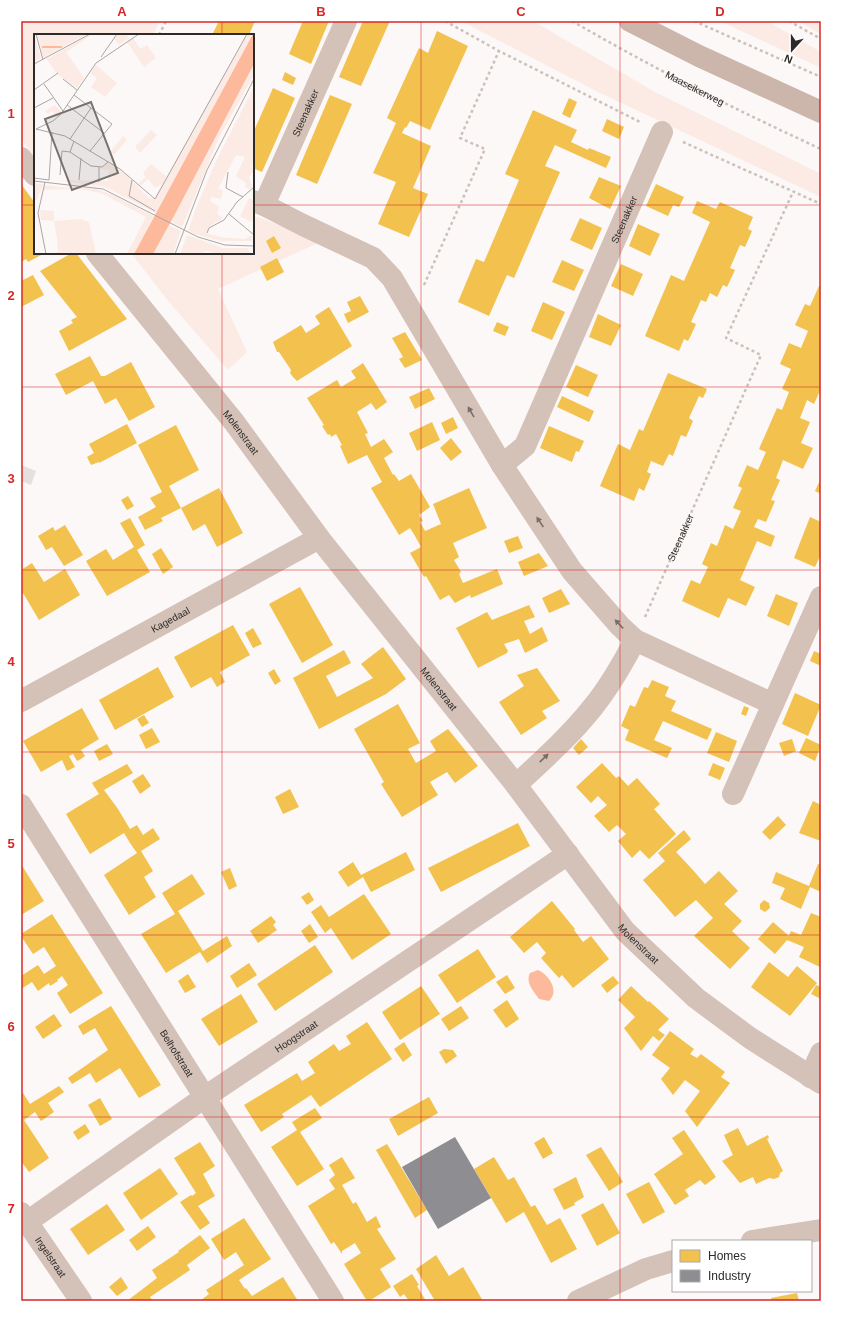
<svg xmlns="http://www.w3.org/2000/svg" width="842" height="1322" font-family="Arial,sans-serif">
	<rect width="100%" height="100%" fill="#fcf8f7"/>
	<!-- green -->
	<g fill="#fcebe4">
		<path d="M21,21H160L153,35H35V158L21,138Z"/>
		<path d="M461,21H533L655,92L821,174V197L598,92Z"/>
		<path d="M720,21H767L821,52V68Z"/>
		<path d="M798,21H821V34Z"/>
		<path d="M253,216L261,218L320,242L218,289L247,352L228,370L169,302L131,253H253Z"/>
	</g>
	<!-- water -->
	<path fill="#fdb99b" d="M538,970C549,975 560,991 549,1001L539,999C534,991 525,983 530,973Z"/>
	<!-- homes -->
	<g fill="#f2c14e">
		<path d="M219,21H255L249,35H218L213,33Z"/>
		<path d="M303,21H329L311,64L289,54Z"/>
		<path d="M363,21H385L389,23L361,86L339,77Z"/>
		<path d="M437,31L468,46L430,130L410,121L406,128L405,127L402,133L431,146L413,188L428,194L409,237L378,224L396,182L373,173L396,123L387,118L419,48L428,53Z"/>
		<path d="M285,72L296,78L293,85L282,80Z"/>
		<path d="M273,88L295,98L262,172L253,168V133Z"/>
		<path d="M330,95L352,104L317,184L296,175Z"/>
		<path d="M569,98L577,102L570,118L562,114Z"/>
		<path d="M533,110L577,130L571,142L588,150L589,148L611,157L606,168L555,145L545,166L560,172L514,278L507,275L489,316L458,302L476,259L484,262L519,180L505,174Z"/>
		<path d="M607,119L624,127L619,139L602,131Z"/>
		<path d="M599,177L621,186L610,209L589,198Z"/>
		<path d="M21,184L35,203V253H45L28,262L26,259L21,262Z"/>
		<path d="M656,184L684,197L679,207L673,205L668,216L646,206Z"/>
		<path d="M697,201L716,209L720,202L753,217L748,229L752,231L745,247L740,245L730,268L735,270L727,287L723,285L717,297L710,293L706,302L701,300L691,322L696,324L692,333L688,341L684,339L679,351L645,336L671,275L684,281L710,222L692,213Z"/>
		<path d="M580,218L602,228L592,250L570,240Z"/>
		<path d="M638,224L660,234L650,256L629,246Z"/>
		<path d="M274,236L281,248L272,253L266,241Z"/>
		<path d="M72,253H76L127,319L69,351L59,331L73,323L71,320L77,317L40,271Z"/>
		<path d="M277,258L284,272L267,281L260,267Z"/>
		<path d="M562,260L584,270L574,291L552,282Z"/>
		<path d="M621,264L643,274L633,296L611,286Z"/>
		<path d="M33,275L44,295L21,307V281Z"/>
		<path d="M819,286H821V394L819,393L814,404L807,400L800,418L810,422L801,443L813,448L803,469L783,460L776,478L780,480L771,500L775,501L766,522L758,519L754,527L775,536L771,547L757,541L740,580L755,587L746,606L728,598L719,618L682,601L691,580L700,584L708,567L702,564L711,543L717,546L725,525L733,529L741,511L733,508L742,488L738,486L747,465L758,470L766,452L759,449L777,408L782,410L789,392L782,389L791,369L780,364L789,343L801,348L808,331L795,325L805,304L810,306Z"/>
		<path d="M360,296L369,312L348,323L344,314L351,311L347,302Z"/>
		<path d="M543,302L565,312L552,340L531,331Z"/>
		<path d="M329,307L352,346L297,381L293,377L290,373L291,370L279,352H277L273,342L301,325L306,333L320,324L315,316Z"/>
		<path d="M598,314L621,325L611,346L589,337Z"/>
		<path d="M497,322L509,327L505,336L493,331Z"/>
		<path d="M405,332L422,360L405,368L399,359L403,357L392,338Z"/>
		<path d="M90,356L101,376H105L131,362L155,407L129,421L116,398L105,404L93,381L66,395L55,374Z"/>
		<path d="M363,363L387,402L376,410L371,403L357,412L368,433L365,434L371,447L384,439L393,452L384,458L393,475L394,474L399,481L411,474L430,507L419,515L423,521L420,522L425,531L441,524L433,504L469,488L487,528L453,543L459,557L454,560L461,572L459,574L463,583L497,569L503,584L471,598L470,595L455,603L449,595L440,600L426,576L424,577L410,553L421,547L415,536L410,528L399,535L371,488L382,482L367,455L348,464L340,446L342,445L336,434L331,437L330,434L328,435L322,426L324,425L307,398L337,380L341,387L356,378L351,371Z"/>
		<path d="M576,365L598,375L588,397L566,387Z"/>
		<path d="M668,373L707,389L703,398L699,396L689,418L693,421L686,437L681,435L673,456L669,454L663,466L651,461L647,472L651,474L644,491L639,488L634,501L600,486L618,444L630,450L639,429L643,431Z"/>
		<path d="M429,388L435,399L415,409L409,397Z"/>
		<path d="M562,396L594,411L589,422L557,407Z"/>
		<path d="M453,417L458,428L446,434L441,423Z"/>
		<path d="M432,422L440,440L417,451L409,433Z"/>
		<path d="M127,424L137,443L99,463V462L91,465L87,457L94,453L89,444Z"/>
		<path d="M176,425L199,470L169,486L181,508L161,518L163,521L145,530L138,517L156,507L150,498L162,492L138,445Z"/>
		<path d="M549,426L584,441L579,452L576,451L572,462L540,448Z"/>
		<path d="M451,438L462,452L451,461L440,448Z"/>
		<path d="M821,478V494L815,491Z"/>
		<path d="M219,488L243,533L217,547L205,524L193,531L181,508Z"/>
		<path d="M128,496L134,506L127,510L121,500Z"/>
		<path d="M810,517L821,522V554L815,567L794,558Z"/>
		<path d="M130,518L145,545L137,550L150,572L107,596L86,561L106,549L113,560L134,547L120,523Z"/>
		<path d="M65,525L83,555L64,566L52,547L46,550L38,536L53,527L55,531Z"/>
		<path d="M518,536L523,548L509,553L504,541Z"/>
		<path d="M161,548L173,567L163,574L152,554Z"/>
		<path d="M539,553L548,566L524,576L518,562Z"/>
		<path d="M32,563L44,582L65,569L80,595L39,620L23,593L21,594V570Z"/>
		<path d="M300,587L333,645L302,663L269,604Z"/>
		<path d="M561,589L570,604L549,613L542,598Z"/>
		<path d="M776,594L798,603L789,626L767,616Z"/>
		<path d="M529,605L535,617L524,621L530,634L542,627L548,641L525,653L519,639L504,644L508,651L507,653L478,668L456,628L487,612L492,620Z"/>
		<path d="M233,625L250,655L220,672L225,682L217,687L211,677L191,688L174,657Z"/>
		<path d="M253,628L262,644L253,648L245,633Z"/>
		<path d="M383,647L406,679L386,694L319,729L293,678L344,650L351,663L326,676L337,697L373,678L361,664Z"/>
		<path d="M814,651L821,654V666L810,661Z"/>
		<path d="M158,667L174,697L115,730L99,700Z"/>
		<path d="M537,668L560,701L542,711L547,718L521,735L499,702L524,686L517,675Z"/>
		<path d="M274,669L281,681L275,685L268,673Z"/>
		<path d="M652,680L669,687L665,696L676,701L671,711L712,729L707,740L663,721L654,740L672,748L667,758L625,740L629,730L621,726L630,705L635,707L644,687L648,688Z"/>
		<path d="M795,693L821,705L808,736L782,724Z"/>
		<path d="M398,704L420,743L408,749L416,763L436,751L430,741L448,729L478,766L455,783L447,772L430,782L438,795L402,817L381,784L384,782L354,729Z"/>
		<path d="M744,706L749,708L746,716L741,714Z"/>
		<path d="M82,708L99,739L81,750L85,756L81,759L77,761L73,754L69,756L75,767L67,771L62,760L41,772L23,741Z"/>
		<path d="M144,715L149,723L142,727L137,719Z"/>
		<path d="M152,728L160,742L146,749L139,735Z"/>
		<path d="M716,732L737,741L729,762L707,753Z"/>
		<path d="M806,738L821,745L815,761L799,753Z"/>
		<path d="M581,739L588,747L579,755L573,748Z"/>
		<path d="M792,739L796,751L784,756L779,743Z"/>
		<path d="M107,744L113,754L99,761L94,751Z"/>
		<path d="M602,763L616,778L619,776L628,786L637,778L660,804L654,809L676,834L649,859L640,850L632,858L618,841L626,834L617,825L609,832L594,816L607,805L598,796L591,803L576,787Z"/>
		<path d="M713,763L725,768L720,780L708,775Z"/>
		<path d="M127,764L133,773L104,790L118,809L130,829L137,825L143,835L153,828L160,839L141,851L153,871L144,877L156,897L129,915L104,875L137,853L130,843L124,833L90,854L66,814L99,794L92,783Z"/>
		<path d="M143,774L151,786L140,794L132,781Z"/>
		<path d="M290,789L299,807L283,814L275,797Z"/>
		<path d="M813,801L821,805V841L799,833Z"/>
		<path d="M778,816L786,825L770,840L762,832Z"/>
		<path d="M518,823L530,846L441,892L428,868Z"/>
		<path d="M684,830L691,839L676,852L692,869L705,884L719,871L738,891L724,904L742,921L732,931L750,948L730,969L694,936L713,918L696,900L675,917L643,880L665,861L658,853Z"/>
		<path d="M406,852L415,870L371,892L363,877L348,887L338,872L353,862L361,875Z"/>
		<path d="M21,864L44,901L21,915Z"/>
		<path d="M818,864L821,865V892L810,887L801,909L780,899L785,888L772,883L776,872L809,886Z"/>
		<path d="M230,868L237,886L229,890L221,872Z"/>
		<path d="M192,874L205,894L178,911L203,951L227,936L232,946L207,963L200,952L166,973L141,934L175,914L162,893Z"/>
		<path d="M309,892L314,900L307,905L301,897Z"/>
		<path d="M364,894L391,934L352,960L331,928L325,933L311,912L321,905L329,917Z"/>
		<path d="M764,900L769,903L770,908L765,912L760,909V904Z"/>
		<path d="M552,901L575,929L574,930L583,942L591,936L609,959L573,988L562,975L559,978L541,958L546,953L537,942L524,953L510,937Z"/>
		<path d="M811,913L821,917V964L820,967L799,957L804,947L787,940L775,954L758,939L773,922L789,936L791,931L801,935Z"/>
		<path d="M52,914L103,993L70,1014L57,993L68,985L62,976L57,980L58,981L50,986L49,983L38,991L32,982L21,989V976L38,965L44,974L56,966L44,947L33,954L21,936V934Z"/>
		<path d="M271,916L276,922L273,925L277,930L258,943L250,931Z"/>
		<path d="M310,924L318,937L309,943L301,931Z"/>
		<path d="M315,945L333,972L275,1011L257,984Z"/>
		<path d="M478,949L496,977L457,1003L438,975Z"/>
		<path d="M769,962L788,977L797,966L817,983L790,1016L751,987Z"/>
		<path d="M249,963L257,975L237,988L230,976Z"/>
		<path d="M188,974L196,987L185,993L178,981Z"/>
		<path d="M507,975L515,988L505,994L496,982Z"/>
		<path d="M613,976L619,983L607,993L601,985Z"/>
		<path d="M816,985L821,987V999L811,994Z"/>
		<path d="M421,986L440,1014L400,1040L382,1012Z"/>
		<path d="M631,986L648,1002L649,1001L669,1019L658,1030L665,1035L659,1041L653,1036L641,1051L624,1028L635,1017L618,1000Z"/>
		<path d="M241,994L258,1022L219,1046L201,1019Z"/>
		<path d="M507,1000L519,1019L506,1028L493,1010Z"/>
		<path d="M111,1006L161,1085L139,1098L120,1068L96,1083L90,1073L72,1084L68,1078L108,1050L95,1028L83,1035L78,1026Z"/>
		<path d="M461,1006L469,1018L449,1031L441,1019Z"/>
		<path d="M54,1014L62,1026L43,1039L35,1027Z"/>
		<path d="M367,1022L392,1059L320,1107L311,1095L282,1114L284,1117L261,1132L244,1105L297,1073L302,1081L315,1073L308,1062L334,1044L339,1051L351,1044L346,1036Z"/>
		<path d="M670,1031L694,1049L690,1054L697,1058L701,1054L725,1072L721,1077L730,1083L697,1127L685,1111L700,1091L685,1080L673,1095L661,1079L670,1068L652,1055Z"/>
		<path d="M404,1042L412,1055L403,1062L394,1049Z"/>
		<path d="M444,1049L453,1050L457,1056L446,1064L439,1052Z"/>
		<path d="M59,1086L64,1092L48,1103L54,1112L41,1121L35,1112L24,1120L49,1158L29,1172L21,1161V1095L23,1093L30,1104Z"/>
		<path d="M429,1097L438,1113L398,1136L389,1119Z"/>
		<path d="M100,1098L112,1119L100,1126L88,1105Z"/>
		<path d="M315,1108L322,1118L300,1132L324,1169L297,1186L271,1147L297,1130L292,1122Z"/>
		<path d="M85,1124L90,1132L78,1140L73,1132Z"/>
		<path d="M738,1128L747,1146L768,1135L769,1138L767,1139L783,1171L780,1173L779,1177L774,1179L769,1178L756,1184L753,1177L740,1183L722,1161L733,1155L724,1135Z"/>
		<path d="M684,1130L716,1177L705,1185L700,1180L685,1190L689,1196L675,1205L654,1174L683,1154L672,1138Z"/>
		<path d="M544,1137L553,1153L543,1159L534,1143Z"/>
		<path d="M200,1142L215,1166L203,1174L215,1196L198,1206L210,1223L200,1230L180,1202L191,1195L192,1196L196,1193L174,1158Z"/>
		<path d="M387,1144L427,1210L415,1218L376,1150Z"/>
		<path d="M601,1147L623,1182L609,1191L586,1155Z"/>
		<path d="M342,1157L355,1178L342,1185L353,1204L356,1202L367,1222L376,1216L381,1227L377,1229L396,1259L380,1269L391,1287L369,1301H367L344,1264L361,1253L355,1243L342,1251V1254L334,1242L331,1244L308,1206L335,1189L329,1180L335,1175L329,1165Z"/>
		<path d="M494,1157L508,1180L514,1177L531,1207L535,1205L547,1225L560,1218L577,1249L551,1263L524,1212L506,1223L474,1169Z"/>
		<path d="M160,1168L178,1194L141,1220L123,1193Z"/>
		<path d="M576,1177L584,1197L574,1203L575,1205L564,1210L553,1189Z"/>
		<path d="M649,1182L665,1212L643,1224L626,1194Z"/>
		<path d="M603,1203L620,1233L597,1246L581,1215Z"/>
		<path d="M107,1204L125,1230L88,1255L70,1229Z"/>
		<path d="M244,1218L271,1259L239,1280L245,1289L246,1288L252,1296L283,1277L298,1301H200L209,1294L206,1290L244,1265L236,1252L224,1260L211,1239Z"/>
		<path d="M148,1226L156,1237L137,1251L129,1240Z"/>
		<path d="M200,1235L210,1248L187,1265L190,1270L150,1297L153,1301H127L157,1278L152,1270L179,1252L178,1251Z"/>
		<path d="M436,1255L449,1276L463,1267L483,1301H435L416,1269Z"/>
		<path d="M412,1274L419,1285L417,1286L426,1301H409L404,1294L400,1297L393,1286Z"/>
		<path d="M121,1277L128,1288L117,1296L109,1287Z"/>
		<path d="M797,1293L799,1301H772L771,1298Z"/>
	</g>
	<!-- industry -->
	<path fill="#8d8d92" d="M455,1137L491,1198L438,1229L402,1167Z"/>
	<!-- building -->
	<path fill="#e4e0df" d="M21,465L36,471L31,485L21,481Z"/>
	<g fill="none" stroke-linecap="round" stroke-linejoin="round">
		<!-- path -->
		<g stroke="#cdc0bb" stroke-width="2.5" stroke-dasharray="3 3" stroke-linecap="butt">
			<path d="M445,21L499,51L640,122"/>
			<path id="s1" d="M572,21C653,68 736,110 821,149"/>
			<path d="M694,21L821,77"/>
			<path d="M789,21L821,39"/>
			<path d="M159,35L166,21"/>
			<path d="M683,142L821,204"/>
			<path d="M424,285L485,149L460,138L499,51"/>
			<path id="s2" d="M645,617L761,355L726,338L793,192"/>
		</g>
		<!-- minor -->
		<g stroke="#d4c1b8" stroke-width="22">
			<path d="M21,158L35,175"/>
			<path d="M253,201L264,205L303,225L373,258L392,278L502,465L572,571L620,626L635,640C623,663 610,686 593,707C570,736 543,760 516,785"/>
			<path id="s3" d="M264,205L346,21"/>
			<path id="s4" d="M97,253L234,422L319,538L516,785L625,931L696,998L750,1038L821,1083"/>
			<path id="s5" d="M502,465L525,446L662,132"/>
			<path d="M635,640L773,704L821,597"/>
			<path id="s6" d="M21,701L319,538"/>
			<path d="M733,794L773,704"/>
			<path id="s7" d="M21,805L333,1301"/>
			<path d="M810,1077L821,1053"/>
			<path id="s8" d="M21,1213L81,1301"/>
			<path id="s9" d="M27,1222L205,1097L568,854"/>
		</g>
		<!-- tertiary -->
		<g stroke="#d4c1b8" stroke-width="22">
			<path d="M752,1241L821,1230"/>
			<path d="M578,1301L646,1269L673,1261"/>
		</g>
		<!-- primary -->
		<path stroke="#ccb6ab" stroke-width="22" d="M630,21L699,56L821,112"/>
	</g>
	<!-- one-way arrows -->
	<defs><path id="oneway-solid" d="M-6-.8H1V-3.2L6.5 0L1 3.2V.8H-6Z"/></defs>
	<g fill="#786e69">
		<use href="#oneway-solid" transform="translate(471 412) rotate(-120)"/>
		<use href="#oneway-solid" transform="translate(540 522) rotate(-124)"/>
		<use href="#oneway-solid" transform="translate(619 624) rotate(-133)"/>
		<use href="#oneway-solid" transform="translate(544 758) rotate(-44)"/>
	</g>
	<!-- grid -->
	<path fill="none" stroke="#d62828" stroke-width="1" stroke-opacity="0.55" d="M222,21V35M421,21V1301M620,21V1301M21,205H35M253,205H821M222,253V1301M21,387H821M21,570H821M21,752H821M21,935H821M21,1117H821"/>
	<g text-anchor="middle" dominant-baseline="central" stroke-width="4" stroke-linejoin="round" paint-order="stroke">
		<!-- street labels -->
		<g font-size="10" fill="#2d2a28" stroke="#fff">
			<text stroke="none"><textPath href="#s1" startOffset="140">Maaseikerweg</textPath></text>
			<text stroke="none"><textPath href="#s3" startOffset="101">Steenakker</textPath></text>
			<text stroke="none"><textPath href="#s5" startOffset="277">Steenakker</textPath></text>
			<text stroke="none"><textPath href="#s4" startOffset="230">Molenstraat</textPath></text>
			<text stroke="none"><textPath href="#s2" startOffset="87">Steenakker</textPath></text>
			<text stroke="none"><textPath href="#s6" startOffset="170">Kagedaal</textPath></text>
			<text stroke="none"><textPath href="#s4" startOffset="554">Molenstraat</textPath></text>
			<text stroke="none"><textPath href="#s4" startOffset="878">Molenstraat</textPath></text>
			<text stroke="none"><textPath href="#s9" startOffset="327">Hoogstraat</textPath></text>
			<text stroke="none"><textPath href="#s7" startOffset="293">Belhofstraat</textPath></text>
			<text stroke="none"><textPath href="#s8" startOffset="53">Ingelstraat</textPath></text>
		</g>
	</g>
	<!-- overview -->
	<g transform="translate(34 34)">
		<rect width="220" height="220" fill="#fcf8f7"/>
		<path d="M0,0L7,24L0,28ZM3,0H53L9,24ZM57,0H59L32,18L50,44L43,54L22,39L13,25ZM84,0H93L95,4L85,11L80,4ZM213,0H219L122,179L71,153L24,146L74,147L75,133L74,136L66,135L74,129L90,139L115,164L120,165ZM99,4L106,15L113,11L122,24L110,33L93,8ZM220,30V41L186,102L148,193L137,188ZM62,31L83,49L71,63L57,53L63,44L56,39ZM220,53V124L218,132L220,137L215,143L218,153L215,155L211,153L212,149L202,142L211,123L202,121L184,155L189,156L187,165L177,163L176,167L185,173L183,180L189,184L175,193L172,199L187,203L211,205L218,201V207H187L164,201L154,197L162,174L182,127ZM21,71L27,77L24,81L22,82L18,77L14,80L11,77ZM117,96L123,101L106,119L101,113ZM89,102L93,106L80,121L76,118ZM117,130L133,143L130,149L121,154L114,145L106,152L104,150L112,143L109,139ZM0,149L9,150L3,166H0ZM11,151L42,155L9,156ZM29,152L62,155L74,159L120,182L100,220H93L112,183L67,159ZM215,164L220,166V185L217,188L206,182ZM6,176L20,177V187L46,185L55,188L62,220H12L24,218L23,205L20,187L7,186ZM135,191L147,197L139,220H119ZM153,201L189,214H214L216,220H185L172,217L165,220H146Z" fill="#fcebe4"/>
		<path d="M219,0L220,30L140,182L119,220H100Z" fill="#fdb99b"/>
		<path fill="none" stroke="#fdb99b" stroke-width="2" d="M8,13H28"/>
		<path fill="none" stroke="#a9a6a4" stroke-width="1" d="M2,0L9,26M67,23L83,0M0,30L56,0M29,45L43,56M10,50L29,77M0,56L24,39M40,61L78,90L56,117M33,71L70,99M0,74L19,64M2,95L31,102L86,135L121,165L213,0M2,95L19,87L27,80L62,29L105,0M36,105L57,74M40,107L36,118L57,132L68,133L74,128M194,138L192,154L209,163M26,141L28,117L36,118M0,144L15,146L18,98M45,146L47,124M98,146L95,162L121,177M0,147L69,155L164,203L191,211L220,212M11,148L4,179L12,220M65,148V133M195,180L220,201M173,199L175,194L190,186L203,168L220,153M141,220L173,136L220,45"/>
		<path fill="#757270" fill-opacity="0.15" stroke="#757270" stroke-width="2" d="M57,68L84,139L38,156L11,85Z"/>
		<rect width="220" height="220" fill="none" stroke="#2d2a28" stroke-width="2"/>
	</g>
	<!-- border -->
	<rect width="842" height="1322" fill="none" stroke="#ffffff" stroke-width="44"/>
	<!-- legend -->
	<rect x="672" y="1240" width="140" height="52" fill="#ffffff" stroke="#abaaa9"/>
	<rect x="680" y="1250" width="20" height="12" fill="#f2c14e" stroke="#abaaa9"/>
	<text x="708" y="1260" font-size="12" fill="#2d2a28">Homes</text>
	<rect x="680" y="1270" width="20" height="12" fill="#8d8d92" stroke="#abaaa9"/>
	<text x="708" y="1280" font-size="12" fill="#2d2a28">Industry</text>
	<!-- north arrow -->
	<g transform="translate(792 50) rotate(201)" stroke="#ffffff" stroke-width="3" paint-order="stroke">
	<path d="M0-3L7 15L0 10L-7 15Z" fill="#2d2a28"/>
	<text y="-6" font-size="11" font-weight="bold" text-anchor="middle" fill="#2d2a28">N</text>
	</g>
	<rect x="22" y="22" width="798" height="1278" fill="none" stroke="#d62828" stroke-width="1.5"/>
	<g font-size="13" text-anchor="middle" font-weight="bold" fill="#d62828">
		<text x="122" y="16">A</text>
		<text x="321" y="16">B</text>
		<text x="521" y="16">C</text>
		<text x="720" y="16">D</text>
		<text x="11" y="118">1</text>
		<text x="11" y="300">2</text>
		<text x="11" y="483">3</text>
		<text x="11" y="666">4</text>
		<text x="11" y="848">5</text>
		<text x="11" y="1031">6</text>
		<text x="11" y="1213">7</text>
	</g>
</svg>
